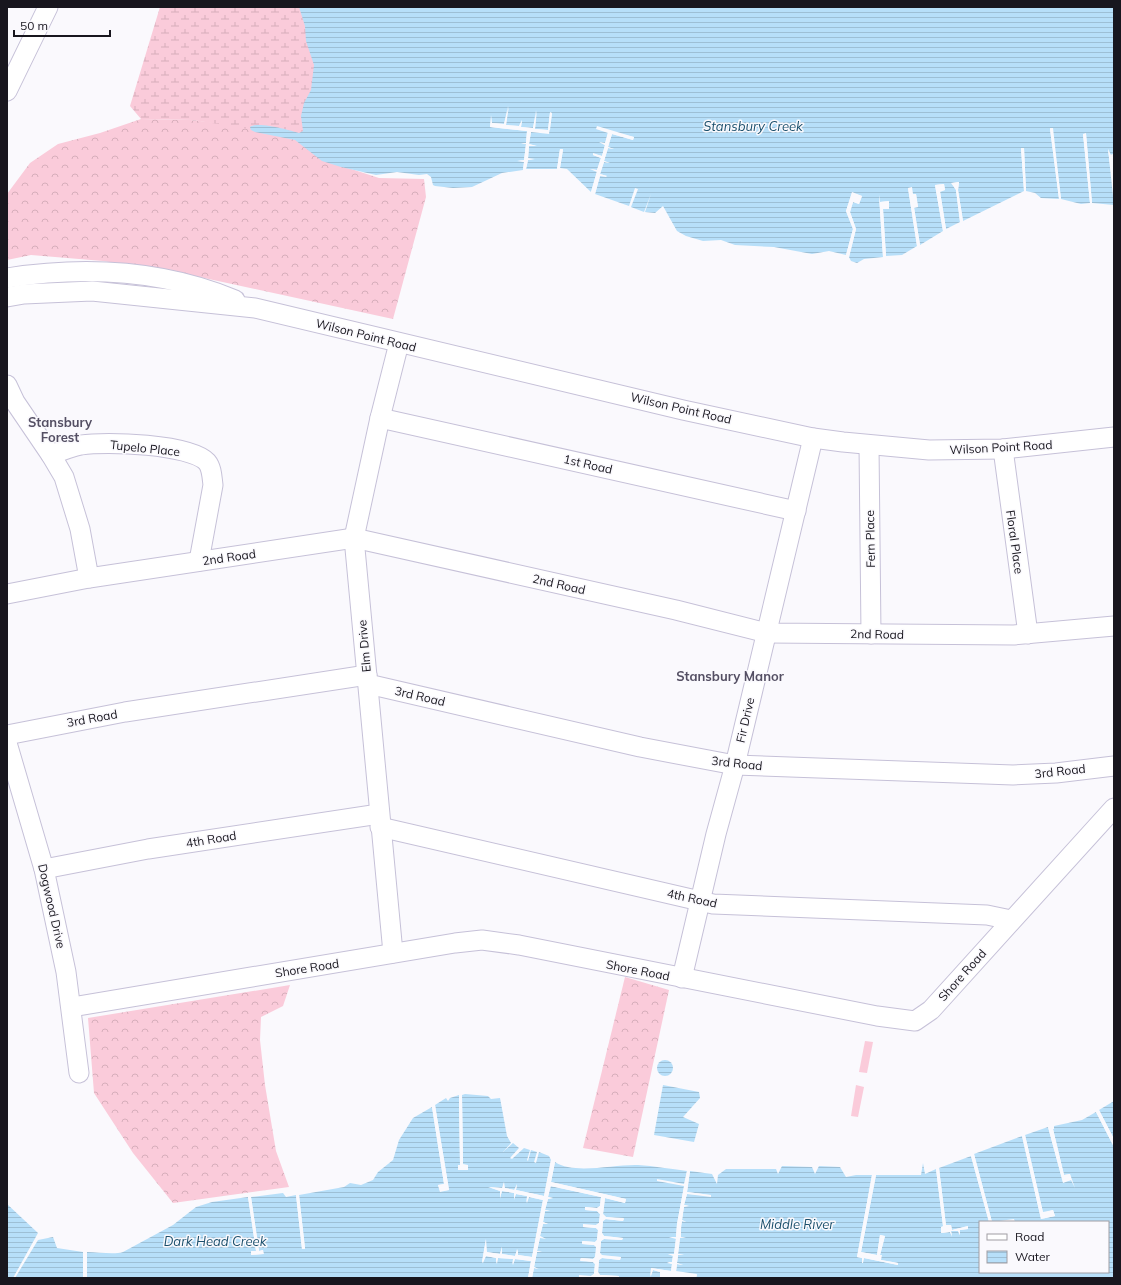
<svg xmlns="http://www.w3.org/2000/svg" width="1121" height="1285" font-family="Mulish,sans-serif">
	<defs>
		<pattern id="forest-crowns" width="20" height="18" patternUnits="userSpaceOnUse"><rect width="20" height="18" fill="#facbda"/><path d="M2 6a3 3 0 1 1 6 0M12 15a3 3 0 1 1 6 0" fill="none" stroke="#d6aebb"/></pattern>
		<pattern id="wetland-marsh" width="20" height="14" patternUnits="userSpaceOnUse"><rect width="20" height="14" fill="#facbda"/><path d="M1 5h8M5 5V1M11 12h8M15 12V8" fill="none" stroke="#d6aebb"/></pattern>
		<pattern id="water-rules" width="6" height="5" patternUnits="userSpaceOnUse"><rect width="6" height="5" fill="#b7dff9"/><path d="M0 2.5h6" fill="none" stroke="#9dbfd5"/></pattern>
	</defs>
	<rect width="100%" height="100%" fill="#faf9fd"/>
	<!-- forest -->
	<g fill="url(#forest-crowns)">
		<path d="M141,119L191,120L244,126L285,134L342,166L379,178L424,179L426,197L393,319L181,273L103,261L31,255L7,260V194L30,163L58,144L100,133Z"/>
		<path d="M625,977L669,990L633,1157L583,1148Z"/>
		<path d="M290,985L283,1006L261,1017L260,1040L265,1085L276,1151L289,1187L173,1203L133,1153L94,1093L88,1018Z"/>
	</g>
	<!-- wetland -->
	<path fill="url(#wetland-marsh)" d="M160,7H318V59L309,138L192,120L141,119L130,106Z"/>
	<!-- pitch -->
	<g fill="#facbda">
		<path d="M865,1041L873,1042L867,1073L859,1072Z"/>
		<path d="M856,1085L864,1087L858,1117L851,1116Z"/>
	</g>
	<!-- water -->
	<g fill="url(#water-rules)">
		<path d="M299,7H1114V154L1110,155L1108,149L1114,205L1092,203L1086,134H1083L1090,203L1081,204L1061,199L1052,128L1050,129L1059,199L1041,198L1035,193L1026,191L1024,148H1021L1024,191L963,221L958,190L959,182L952,183L956,190L960,222L946,229L940,191L945,190L944,184L935,185L943,231L920,245L914,207H918L916,194H913L908,188L917,246L902,255L886,256L883,209L889,208V201L880,202L879,195L883,257L864,259L857,263L851,261L849,257L856,229L850,212L853,202L859,204L862,196L852,193L846,211L853,229L846,255L829,251L812,254L774,247L735,245L721,240L703,241L686,236L677,231L663,206L655,213L645,212L651,194L644,212L631,207L638,189L635,188L629,206L595,194L600,176H607L600,174L604,162L610,163L604,161L608,148L614,149L608,147L612,134L633,140L634,137L596,129L608,132L605,144L599,142L605,145L602,156L593,154V155L601,158L597,170L590,169L597,171L591,192L567,169L560,168L563,150L560,149L557,169H526L528,160H534L528,159L529,146H536L529,144L531,132L550,130L552,113H550L548,130L535,129L537,110L533,128L521,127L522,120L519,126L506,125L509,106L504,124L491,123L492,115L490,127L527,131L526,143L521,144H526L524,161L518,160L524,162L523,170L502,173L472,187L453,188L435,186L433,185L431,177L427,174L419,175L397,172L376,175L341,167L322,161L295,140L255,132L251,130L250,127C258,121 289,130 299,133L303,131L301,116L304,103L311,90L314,65L306,41L305,26Z"/>
		<circle cx="665" cy="1068" r="8"/>
		<path d="M663,1085L699,1092L700,1098L683,1117L699,1124L694,1142L654,1135Z"/>
		<path d="M465,1094L488,1096L491,1099L500,1098L507,1136L511,1143L503,1152L513,1143L519,1148L510,1158L512,1159L524,1148L530,1150L527,1160L528,1161L531,1150L537,1152L534,1162L536,1163L539,1152L549,1156L551,1160L544,1196L516,1190L517,1184L515,1190L504,1188V1182L503,1188L489,1187L500,1191V1198L502,1191L514,1193V1198L516,1194L527,1196V1203L529,1197L543,1200L532,1257L518,1255V1249L515,1256L502,1254V1247L500,1254L486,1252V1239L482,1262L486,1256L496,1258V1264L498,1258L513,1259V1265L515,1259L531,1261L528,1278H87V1252C98,1252 114,1255 123,1252L173,1225L196,1207L212,1202L248,1197L256,1251L251,1255L263,1254V1250L259,1251L251,1197L283,1193L286,1197L296,1195L302,1249L305,1248L299,1195L344,1187L350,1183L361,1185L373,1180L378,1172L393,1160L399,1140L413,1118L432,1107L444,1184L438,1185L440,1191L449,1190L435,1105L446,1098L448,1101L450,1098L459,1095L460,1165L458,1170H468V1165H463L462,1095Z"/>
		<path d="M1114,1101V1139L1099,1110Z"/>
		<path d="M1096,1112L1114,1147V1278H696L697,1275L676,1272L677,1264L683,1265L677,1263L678,1255H684L678,1254L680,1238H686L680,1237L682,1221L686,1222L682,1220L684,1206H689L684,1205L687,1194L711,1195L687,1192L690,1171L712,1174L717,1184L718,1175L726,1169H776L778,1174L782,1166L812,1167L815,1174L819,1166L840,1167L846,1177L856,1175H872L857,1257L862,1258V1263L864,1258L898,1265V1263L881,1260L880,1255L885,1236L880,1235L877,1255L861,1252L876,1175H921L923,1163L925,1174L936,1169L943,1226L942,1233L950,1232L952,1236L951,1231H958L960,1235V1230L968,1229V1226L952,1230L951,1225L946,1226L939,1168L971,1156L989,1222H980V1272H1108V1222H1015L1014,1219L992,1222L974,1154L1022,1136L1041,1219L1055,1216L1053,1210L1043,1213L1025,1135L1048,1127L1063,1182L1071,1180L1070,1174L1064,1175L1053,1129L1054,1128V1126L1082,1120Z"/>
		<path d="M555,1162C574,1175 615,1164 638,1165C654,1166 671,1169 687,1171L677,1224L676,1237H669L676,1238L674,1254H668L673,1255L672,1262L667,1263L672,1264L671,1271L651,1268V1276L653,1270L660,1272V1278H619V1276L600,1275L598,1272L599,1260L602,1258L620,1260L621,1257L602,1256L600,1253L601,1241L604,1239L622,1240L623,1238L604,1236L602,1233L603,1221L606,1219L623,1221L624,1219L606,1217L603,1214L605,1198L625,1203L626,1199L551,1182Z"/>
		<path d="M550,1186L601,1197L600,1206L597,1208L585,1207V1210L597,1211L600,1214L599,1223L596,1225H583V1227L596,1228L598,1230L597,1240L595,1242L583,1241L582,1244L594,1245L597,1247L595,1257L593,1259L581,1258L580,1260L593,1262L595,1264L594,1274L591,1276L579,1278H584H532L534,1268L538,1269L534,1267L537,1252H542L537,1251L540,1237L546,1239L540,1236L543,1224H548L543,1222L545,1211H550L545,1210L548,1199L553,1198L548,1197Z"/>
		<path d="M7,1204L38,1233L13,1278H7Z"/>
		<path d="M53,1237L57,1248L83,1252V1278H15L38,1240Z"/>
	</g>
	<!-- pier -->
	<g fill="#faf9fd">
		<path d="M508,106L506,125L519,126L522,120L521,127L533,128L536,110L535,129L548,130L550,112L552,113L549,134L531,132L529,144L537,146H529L528,158L535,159L528,160L526,169L523,170L524,162L517,161L524,160L526,144H521L526,143L527,131L490,127L491,115L492,123L504,124Z"/>
		<path d="M597,126L634,137L633,140L612,134L608,147L614,149L608,148L604,161L610,163L604,162L600,174L607,176L606,177L600,176L595,194L591,192L597,172L590,169L597,170L601,158L593,155V153L602,156L605,145L599,142L605,143L608,133L596,129Z"/>
		<path d="M1050,128H1053L1061,199H1059Z"/>
		<path d="M1086,133L1092,203H1090L1083,134Z"/>
		<path d="M1021,148H1024L1026,191H1024Z"/>
		<path d="M560,149H563L560,168L557,169Z"/>
		<path d="M1108,149L1111,155L1114,154L1112,158L1114,195Z"/>
		<path d="M959,182L958,190L963,221L960,222L956,190L951,183Z"/>
		<path d="M944,184L945,190L940,192L946,229L943,231L935,185Z"/>
		<path d="M912,187L913,194H916L918,207L914,208L920,245L917,246L908,188Z"/>
		<path d="M852,192L862,196L859,204L853,202L850,212L856,229L849,257L846,255L853,229L846,211Z"/>
		<path d="M879,195L880,202L889,201V209H883L886,256L883,257Z"/>
		<path d="M459,1095H462L463,1164L468,1165V1170H458V1165H460Z"/>
		<path d="M435,1105L449,1190L440,1192L438,1185L444,1184L432,1107Z"/>
		<path d="M1099,1110L1114,1139V1147L1096,1112Z"/>
		<path d="M1052,1126H1054V1129H1053L1064,1175L1070,1174L1075,1188L1071,1180L1063,1183L1048,1127L1051,1128Z"/>
		<path d="M1025,1135L1043,1212L1053,1210L1055,1216L1041,1219L1022,1136Z"/>
		<path d="M974,1154L992,1222H989L971,1156Z"/>
		<path d="M551,1160L555,1162L551,1182L626,1199L625,1203L605,1198L603,1214L606,1217L624,1218L623,1221L605,1219L603,1221L602,1233L604,1236L623,1238L622,1240L604,1239L601,1241L600,1253L602,1255L621,1257L620,1260L602,1258L599,1260L598,1272L600,1275L619,1276V1278H597L598,1276L596,1272L597,1259L600,1256L598,1253L599,1240L602,1237L600,1234L601,1221L604,1218L601,1215L600,1224L597,1227L600,1230L599,1241L596,1244L599,1247L597,1258L594,1261L597,1264L596,1275L592,1278H579V1275L591,1276L594,1274L595,1264L593,1262L580,1261L581,1258L593,1259L595,1257L596,1247L594,1245L582,1244V1241L595,1242L597,1240L598,1230L596,1228L583,1227V1224L596,1225L599,1223L600,1214L597,1211L585,1210V1207L597,1208L600,1206L601,1197L551,1186L548,1197L553,1198L548,1199L545,1210L550,1211H545L543,1222L548,1224H543L540,1236L546,1239L540,1238L537,1251L542,1252H537L534,1267L539,1269L534,1268L532,1278H530L535,1251L533,1259L516,1257L533,1260L530,1278H528L531,1261L515,1259L512,1265L513,1259L498,1258L497,1264L496,1258L486,1256L483,1263L482,1262L486,1239L487,1252L500,1254L502,1247V1254L515,1256L517,1249L518,1255L532,1257L543,1200L529,1197L526,1203L527,1196L516,1194L514,1200V1193L502,1191L500,1198V1191L488,1187L502,1188L504,1182L505,1188L514,1190L517,1184L516,1190L544,1196Z"/>
		<path d="M939,1168L946,1225H951L952,1230L968,1226V1229L960,1230V1235L958,1231H951L952,1237L950,1232L941,1233V1227L943,1226L936,1169Z"/>
		<path d="M687,1171H690L687,1192L711,1195V1197L687,1194L684,1205L689,1206L684,1207L682,1220L686,1222L682,1221L681,1225V1237H686L680,1238L678,1254L684,1255H678L677,1263L683,1265L677,1264L676,1271L697,1274L696,1278L686,1276L683,1278V1275L676,1274L675,1278H673L674,1273L679,1229L672,1278H670L671,1273L662,1272L660,1278V1272L653,1270L650,1277L651,1268L671,1271L672,1264L667,1262H672L673,1256L668,1254H674L676,1239L669,1237H676L677,1224L684,1186L657,1181V1179L684,1184Z"/>
		<path d="M872,1175H876L861,1252L877,1255L880,1235L885,1236L880,1255H882L881,1260L898,1263V1265L864,1258L863,1263H862V1258L857,1257Z"/>
		<path d="M296,1195H299L305,1249H302Z"/>
		<path d="M248,1197H251L259,1251L263,1250L264,1254L251,1255V1251H256Z"/>
		<path d="M87,1250V1278H83V1252H87Z"/>
	</g>
	<g fill="none" stroke-linecap="round" stroke-linejoin="round">
		<!-- minor casing -->
		<g stroke="#c6c1d8" stroke-width="21">
			<g id="minor">
				<path d="M7,91L48,7"/>
				<path d="M7,278C84,266 163,270 235,300"/>
				<path d="M7,297L24,294L92,291L255,308L683,410L813,438L843,442L929,450L1003,449L1114,437"/>
				<path d="M7,385L15,402L51,455L64,477L80,529L89,578"/>
				<path d="M380,418L796,511"/>
				<path d="M869,445L871,634"/>
				<path d="M1003,449L1028,634"/>
				<path d="M51,455C61,451 71,447 81,445C106,441 190,444 207,462C212,468 212,478 213,485L199,561"/>
				<path d="M7,594L89,578L354,538L676,610L767,633L1014,635L1114,626"/>
				<path d="M368,684L640,747L735,765L1013,775L1056,773L1114,766"/>
				<path d="M7,735L125,712L367,675"/>
				<path d="M7,743L44,869L66,972L79,1073"/>
				<path d="M380,827L713,904L987,915L1011,920"/>
				<path d="M44,869L148,849L379,814"/>
				<path d="M393,953L354,538L380,418L399,343"/>
				<path d="M682,978L716,834L735,765L813,438"/>
				<path d="M72,1007L455,943L482,940L519,945L877,1016L915,1021L931,1010L1114,808"/>
			</g>
		</g>
		<!-- minor -->
		<use href="#minor" stroke="#fff" stroke-width="19"/>
	</g>
	<g text-anchor="middle" dominant-baseline="central" stroke-width="3" stroke-linejoin="round" paint-order="stroke">
		<!-- street labels -->
		<g font-size="12" fill="#18161e" stroke="#faf9fd">
			<text transform="translate(366 335) rotate(14)">Wilson Point Road</text>
			<text transform="translate(681 408) rotate(13)">Wilson Point Road</text>
			<text transform="translate(1001 447) rotate(-3)">Wilson Point Road</text>
			<text transform="translate(145 448) rotate(6)">Tupelo Place</text>
			<text transform="translate(588 464) rotate(13)">1st Road</text>
			<text transform="translate(870 539) rotate(-91)">Fern Place</text>
			<text transform="translate(1015 542) rotate(82)">Floral Place</text>
			<text transform="translate(229 557) rotate(-8)">2nd Road</text>
			<text transform="translate(559 584) rotate(13)">2nd Road</text>
			<text transform="translate(877 634) rotate(1)">2nd Road</text>
			<text transform="translate(364 646) rotate(-95)">Elm Drive</text>
			<text transform="translate(420 696) rotate(13)">3rd Road</text>
			<text transform="translate(92 718) rotate(-10)">3rd Road</text>
			<text transform="translate(745 720) rotate(-77)">Fir Drive</text>
			<text transform="translate(737 763) rotate(6)">3rd Road</text>
			<text transform="translate(1060 771) rotate(-6)">3rd Road</text>
			<text transform="translate(211 839) rotate(-9)">4th Road</text>
			<text transform="translate(692 898) rotate(12)">4th Road</text>
			<text transform="translate(52 906) rotate(77)">Dogwood Drive</text>
			<text transform="translate(307 968) rotate(-9)">Shore Road</text>
			<text transform="translate(638 970) rotate(11)">Shore Road</text>
			<text transform="translate(962 975) rotate(-48)">Shore Road</text>
		</g>
		<!-- water labels -->
		<g font-size="13" font-style="italic" fill="#1a4f6c" stroke="#faf9fd">
			<text x="753" y="126">Stansbury Creek</text>
			<text x="797" y="1224">Middle River</text>
			<text x="215" y="1241">Dark Head Creek</text>
		</g>
		<!-- neighbourhood labels -->
		<g font-size="13" font-weight="bold" fill="#544f63" stroke="#faf9fd">
			<text x="60" y="422">Stansbury<tspan x="60" dy="15">Forest</tspan></text>
			<text x="730" y="676">Stansbury Manor</text>
		</g>
	</g>
	<!-- border -->
	<rect width="1121" height="1285" fill="none" stroke="#18161e" stroke-width="16"/>
	<!-- legend -->
	<rect x="979" y="1221" width="130" height="52" fill="#faf9fd" stroke="#a09ea4"/>
	<rect x="987" y="1234" width="20" height="6" fill="#ffffff" stroke="#a09ea4"/>
	<text x="1015" y="1241" font-size="12" fill="#18161e">Road</text>
	<rect x="987" y="1251" width="20" height="12" fill="url(#water-rules)" stroke="#a09ea4"/>
	<text x="1015" y="1261" font-size="12" fill="#18161e">Water</text>
	<!-- scale -->
	<path d="M14 30v6h96v-6" fill="none" stroke="#18161e" stroke-width="2"/>
	<text x="20" y="30" font-size="12" fill="#18161e" stroke="#faf9fd" stroke-width="3" paint-order="stroke">50 m</text>
</svg>
